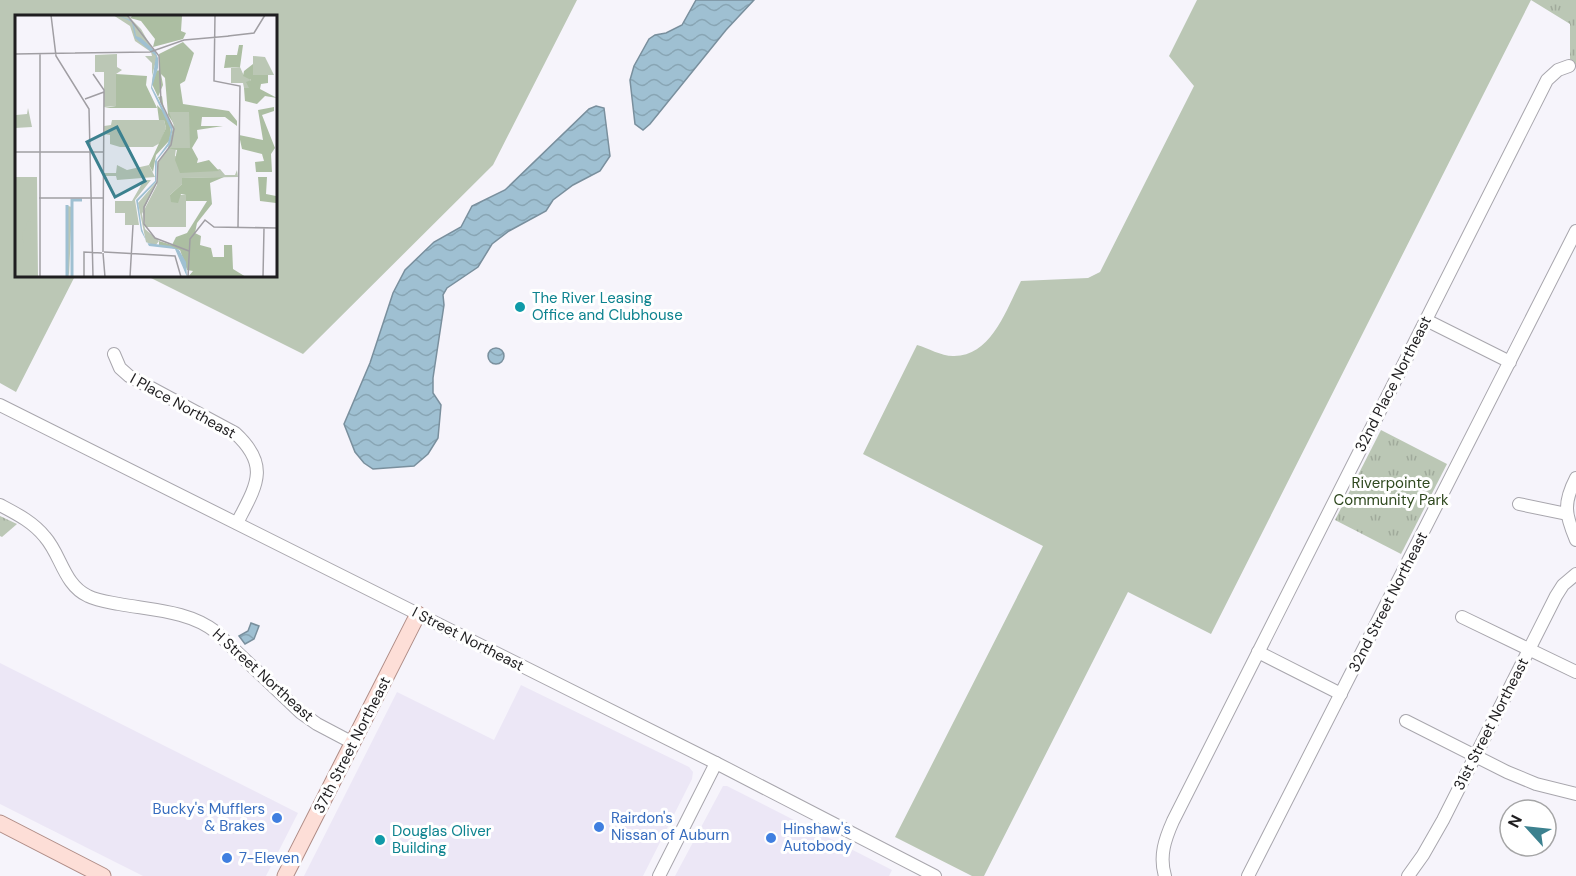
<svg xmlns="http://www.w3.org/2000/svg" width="1576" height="876" font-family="'DM Sans',sans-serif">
	<defs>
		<pattern id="park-tufts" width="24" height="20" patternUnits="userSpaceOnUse" patternTransform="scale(1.5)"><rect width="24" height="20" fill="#bbc7b5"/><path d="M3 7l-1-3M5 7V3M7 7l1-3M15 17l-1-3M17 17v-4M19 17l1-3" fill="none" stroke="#a0aa9b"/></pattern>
		<pattern id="water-waves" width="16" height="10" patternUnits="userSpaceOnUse" patternTransform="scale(1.5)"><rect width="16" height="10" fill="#9fc0d2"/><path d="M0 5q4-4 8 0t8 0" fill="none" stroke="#88a5b4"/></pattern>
	</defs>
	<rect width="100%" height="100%" fill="#f6f4fb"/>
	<!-- built -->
	<g fill="#ece7f6">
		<path d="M0,663L298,813L266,876H143L0,804Z"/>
		<path d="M521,685L689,767L693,772L692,779L643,876H304L397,692L494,740Z"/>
		<path d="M723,786H727L892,870L889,876H675Z"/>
	</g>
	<!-- green -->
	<g fill="#bbc7b5">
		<path d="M0,0H577L493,165L303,354L147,276H276V16H16V276H75L16,392L0,383Z"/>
		<path d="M1197,0H1531L1211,634L1128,592L984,876H972L895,837L1043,546L863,454L917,345C928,348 941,356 953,356C991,357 1006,310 1021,281L1088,278L1100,272L1194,86L1169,56Z"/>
	</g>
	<!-- park -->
	<g fill="url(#park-tufts)">
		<path d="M1531,0H1576V65L1570,59V24Z"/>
		<path d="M1381,430L1447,464L1401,554L1335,520Z"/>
		<path d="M0,516L17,524L2,537L0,536Z"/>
	</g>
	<!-- water -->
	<g fill="url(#water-waves)" stroke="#798f9d" stroke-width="1.5">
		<path d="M696,0H754L726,30L650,124L643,130L635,124L630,80L634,66L649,39L655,35L666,33L682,25Z"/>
		<path d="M596,106L604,108L610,156L600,171L573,185L553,200L546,211L509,231L492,244L478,267L447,288L443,295L444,305L433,378V393L441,405L438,438L428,454L414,466L373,469L364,463L355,452L344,424L370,363L393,293L405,270L434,242L461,227L472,206L505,190L589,109Z"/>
		<circle cx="496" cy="356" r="8"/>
		<path d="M251,623L259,626L254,639L245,644L239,636L248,631Z"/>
	</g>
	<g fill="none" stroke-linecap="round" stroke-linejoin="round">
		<!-- minor casing -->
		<g stroke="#a8a6ad" stroke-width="14">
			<g id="minor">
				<path d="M1426,320L1510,362"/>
				<path d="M114,354L120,368L129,376L235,433C271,466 256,486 237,523"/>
				<path d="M0,405L716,763L935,876"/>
				<path d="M1576,478C1563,503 1565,514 1576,540"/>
				<path d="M1519,504L1567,514"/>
				<path d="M0,505C17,514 33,522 45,537C61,555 64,585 88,596C98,601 109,602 119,604C152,610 190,611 216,632L300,712L317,724L353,743"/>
				<path d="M1462,617L1576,672"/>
				<path d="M1258,652L1341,694"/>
				<path d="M1406,721L1507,772L1536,784L1576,794"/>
				<path d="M659,876L716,763"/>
				<path d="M1165,876C1159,856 1165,839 1173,821L1547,80L1558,70L1569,66"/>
				<path d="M1248,876L1576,231"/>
				<path d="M1408,876L1423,855L1443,820L1556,596L1563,585L1576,574"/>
			</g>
		</g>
		<!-- major casing -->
		<g stroke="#af8c86" stroke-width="17">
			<g id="major">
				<path d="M0,823L103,876"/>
				<path d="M285,876L418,614"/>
			</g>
		</g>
		<!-- minor -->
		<use href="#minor" stroke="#fff" stroke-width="12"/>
		<!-- major -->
		<use href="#major" stroke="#fdded7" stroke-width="15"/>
	</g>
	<!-- markers -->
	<g fill="#0f9aa8" stroke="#fff" stroke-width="2">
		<circle cx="520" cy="307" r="6"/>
		<circle cx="380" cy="840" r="6"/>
	</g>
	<g fill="#3f7fe0" stroke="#fff" stroke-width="2">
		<circle cx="277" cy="818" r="6"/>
		<circle cx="599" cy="827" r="6"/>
		<circle cx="771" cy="838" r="6"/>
		<circle cx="227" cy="858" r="6"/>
	</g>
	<g text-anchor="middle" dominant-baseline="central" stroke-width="6" stroke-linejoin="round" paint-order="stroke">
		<!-- culture labels -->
		<g font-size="15" fill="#0d838f" stroke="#fff" text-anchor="start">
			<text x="532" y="298">The River Leasing<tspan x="532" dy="17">Office and Clubhouse</tspan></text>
			<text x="392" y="831">Douglas Oliver<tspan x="392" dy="17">Building</tspan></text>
		</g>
		<!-- street labels -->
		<g font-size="15" fill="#1f1e20" stroke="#fff">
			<text transform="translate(1393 384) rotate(-63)">32nd Place Northeast</text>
			<text transform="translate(183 406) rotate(29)">I Place Northeast</text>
			<text transform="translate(1388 602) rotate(-63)">32nd Street Northeast</text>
			<text transform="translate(468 639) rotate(27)">I Street Northeast</text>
			<text transform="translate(263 675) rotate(42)">H Street Northeast</text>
			<text transform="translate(1491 724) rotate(-63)">31st Street Northeast</text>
			<text transform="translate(352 745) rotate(-63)">37th Street Northeast</text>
		</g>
		<!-- park labels -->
		<g font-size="15" fill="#2e481e" stroke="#fff">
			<text x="1391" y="483">Riverpointe<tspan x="1391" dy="17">Community Park</tspan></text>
		</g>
		<!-- shop labels -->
		<g font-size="15" fill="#366cbe" stroke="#fff" text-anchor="start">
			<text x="265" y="809" text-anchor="end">Bucky's Mufflers<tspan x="265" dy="17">&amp; Brakes</tspan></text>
			<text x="611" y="818">Rairdon's<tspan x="611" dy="17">Nissan of Auburn</tspan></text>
			<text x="783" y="829">Hinshaw's<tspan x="783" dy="17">Autobody</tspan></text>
			<text x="239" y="858">7-Eleven</text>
		</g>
	</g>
	<!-- overview -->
	<g transform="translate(15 15)">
		<rect width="262" height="262" fill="#f6f4fb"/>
		<path d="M102,39V52L107,55L101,59V91L89,92V57H80V40ZM225,52L229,61L235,62V73H229L228,68H216V53ZM0,92L1,100L12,99L13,93L17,112L0,113ZM97,105H149L151,113L145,128L138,132H105L95,129V120L89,119V111L96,110ZM154,133H161L160,141L195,156L205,154L210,160H220L222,155L223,162L167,163V169L155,180H171V212H130L128,197L142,170L143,148ZM102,150L112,155L134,150L140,162L102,165L101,161H89V158H101ZM0,162H22L23,262H0ZM53,191L57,192L54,262L53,258Z" fill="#bbc7b5"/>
		<path d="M118,0L167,1L166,16L171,18L168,24L138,32L140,24L126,6L115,3ZM168,27L179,38L170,66L165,69L168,89L214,96L222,106V111L210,102H187L186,111H208L182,115L183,123L177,133L183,144L182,148L194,145L204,156L165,158L160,145L162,135L153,133L159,109L153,100L150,63L146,59L148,70L143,82L147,81L149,95L137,69L138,60L143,55L145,57L144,39ZM224,30H228L225,52L209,53L211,40H222ZM238,49L253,60V68L246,69L245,74L262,83L250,81L242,89L230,86L229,73H234L231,67L236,65L228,61L229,56ZM101,59L132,61L131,70L142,93H89L101,91ZM142,90L148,96L155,110L156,118L154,126L141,140L138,157L134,150L151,113L149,105H144ZM259,92V96L247,100L260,133L256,139L257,157H241L240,147L249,146L247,139L227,134L224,120L248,125L243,95ZM209,162L195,168L197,189L182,208L180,218L186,221L185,230L196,233L198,242H209V230H217L218,254L231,262H173L178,256L172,255L165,235L144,230V226L157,230L161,222L172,218L192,186H171V180L166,179L163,188L156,187L155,180L167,169V163ZM243,162H252L251,179L261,181V188L245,186Z" fill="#acbea2"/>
		<path d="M15,202L16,232L10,236L7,220Z" fill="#bbc7b5"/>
		<path d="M98,0H112L126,14L142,42L137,61V48L130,41H137L136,37L120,26L115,11ZM238,41L250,42L259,60H238ZM154,97H174L175,133H154L159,111ZM129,165H136L120,185L124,210H110V198H100V186H117ZM142,166L127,199L130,214L144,226L140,231L131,227L123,188Z" fill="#bbc7b5"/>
		<path d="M102,0L116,5L119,9L121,21L126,23L140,36L143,43V53L137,72L158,112L155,129L142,145L141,167L123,186L127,214L132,228L156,231L164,235L171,247L172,262L160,234L134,231L126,216L121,185L140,166V146L153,128L156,115L136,73L141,41L120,23L117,7Z" fill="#9fc0d2"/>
		<path fill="none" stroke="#9fc0d2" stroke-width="3" d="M52,190V262M57,262V185H67"/>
		<path fill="none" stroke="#a09ea3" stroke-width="1.5" d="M36,0L41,41L74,94L78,262M112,0L144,41L146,87L159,114L156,130L143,147L142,167L129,192V209L140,223L174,236M200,0L199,66L225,71L223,212M213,21L239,18L250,0M60,38L135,37L169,25L215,21M0,39L62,38M25,39V262M78,59L89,75L88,237M70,84L89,77M0,137H88M24,183H89M89,237L160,241L166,262M88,238L90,262M69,262V237L87,238M115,262L118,210M173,262L175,224L190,205L199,212L263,213M248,262L249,213"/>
		<path fill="#3c818f" fill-opacity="0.15" stroke="#3c818f" stroke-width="3" d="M102,112L130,166L100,182L72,127Z"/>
		<rect width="262" height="262" fill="none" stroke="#1f1e20" stroke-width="3"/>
	</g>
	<!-- north arrow -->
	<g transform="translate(1528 828) rotate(297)"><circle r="28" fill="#ffffff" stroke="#a5a5a6" stroke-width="1.5"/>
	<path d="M0-4.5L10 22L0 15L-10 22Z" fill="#3c818f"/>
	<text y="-9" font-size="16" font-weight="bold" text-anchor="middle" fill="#1f1e20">N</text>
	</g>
</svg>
